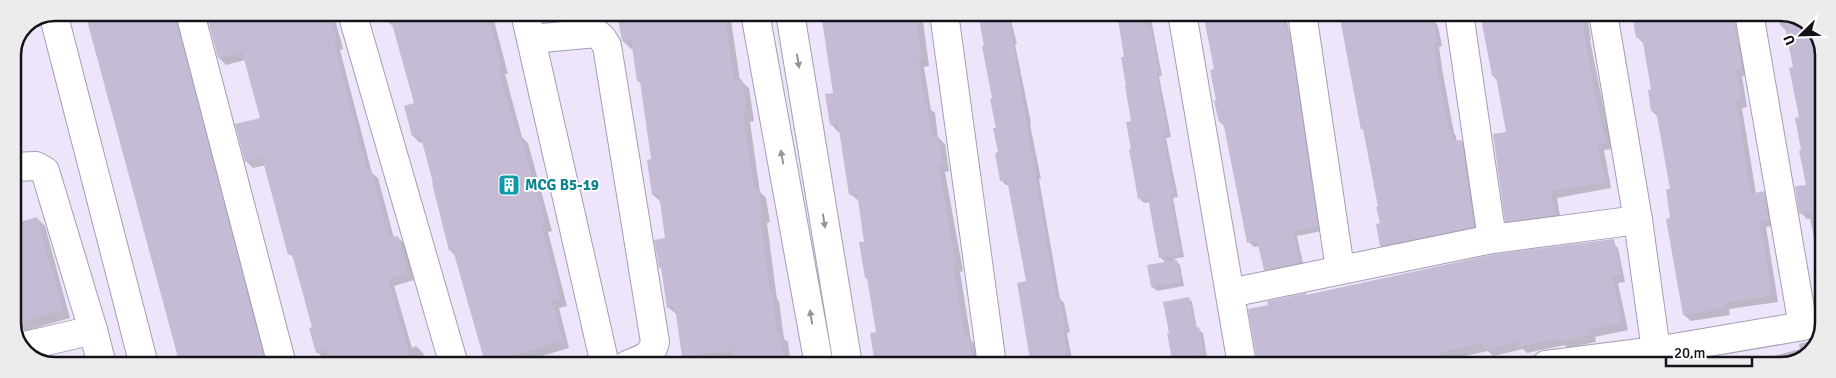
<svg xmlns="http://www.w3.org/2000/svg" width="1836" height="378" font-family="Signika,sans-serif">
	<rect width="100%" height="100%" fill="#eee5fb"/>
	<!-- shadow -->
	<g fill="#0003">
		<path d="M86,13H179L268,365H181Z"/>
		<path d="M233,13H326L327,16L336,23L343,49L340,50L372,173L378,178L394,238L397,237L405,244L414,280L394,286L412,348L416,346L423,353L427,365H326L325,359L317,352L313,328L295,260L290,254L266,165L253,168L246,161L261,119L245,60L226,65L219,58L235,19Z"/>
		<path d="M386,13H492L508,74H505L522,137L528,143L552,231L548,232L567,306L559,308L569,348L512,365H489L487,363L456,257L450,250L423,142L420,143L413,136L415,104L395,28L388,22Z"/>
		<path d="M619,13H730L740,80L749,88L754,121L750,122L760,192L766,198L770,222L767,223L777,299L779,301L784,339L788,342L791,365H736L734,358L691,364L683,356L677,315L668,307L663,270L660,267L667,240L662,203L653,195L652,161L641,84L638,81L633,48L631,49L623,41Z"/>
		<path d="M817,13H922L929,66L924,67L931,110L935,113L938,137L945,144L949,171L945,172L963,271L960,272L971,340L976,346L979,365H877L872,334L877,333L869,281L866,278L865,243L859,201L850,194L840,132H838L831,124L834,94L823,22L818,16Z"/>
		<path d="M980,13H1009L1017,44H1015L1031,123L1030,124L1041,179H1039L1060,299L1064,303L1070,332L1067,333L1073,365H1029L1032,364L1027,282L1010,185H1006L1001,180L994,99Z"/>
		<path d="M1117,13H1150L1162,76H1159L1171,137L1166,138L1178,197L1173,198L1184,257L1174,259L1180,265L1184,286L1157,291L1152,287L1166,263L1160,257L1150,202L1144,203L1140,199L1132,150L1133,122L1125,58Z"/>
		<path d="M1205,13H1285L1291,40L1294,43L1322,231L1297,236L1304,268L1270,275L1265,270L1260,246L1254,247L1249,242L1225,127L1220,122L1216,70Z"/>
		<path d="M1481,13H1587L1591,40H1590L1612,149L1604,150L1611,188L1557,198L1561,222L1513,228L1506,221L1508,133L1498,81L1493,76Z"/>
		<path d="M1634,13H1734L1739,45L1743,49L1748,75L1742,76L1747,107L1742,108L1756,194L1764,193L1770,200L1775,226L1766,227L1778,302L1729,309L1730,315L1691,321L1684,315L1671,190L1658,117L1652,111V90L1644,44L1637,37Z"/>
		<path d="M1778,13H1789L1811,25L1823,50V279L1810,219H1807L1801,213L1807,186L1800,118L1794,68L1787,31L1780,25Z"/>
		<path d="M1433,20L1438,26L1442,46L1439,47L1443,74L1454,133L1456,136L1457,142L1461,141L1467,147L1479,232L1387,251L1381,246V224Z"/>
		<path d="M37,218L45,226L70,318L25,331L16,322L13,323V225Z"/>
		<path d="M1611,241L1618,248L1625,282L1618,283L1628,330L1595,337L1596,342L1567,348L1565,345L1527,353L1523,349L1493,356L1488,351L1446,360L1448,364L1443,365H1263L1258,360L1307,296Z"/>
		<path d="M1188,298L1192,302L1197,329L1203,333L1207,357L1202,358L1203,365H1168L1174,364L1171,334Z"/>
		<path d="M1819,336L1809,355L1781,365H1740L1800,349L1799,344L1807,342Z"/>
	</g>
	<!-- building -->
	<g fill="#c6bbd5">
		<path d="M85,13H175L266,365H180Z"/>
		<path d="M206,13H331V22L337,42L334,43L367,171L371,170L389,238L398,236L408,273L388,279L412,365H331L327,350L316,353L309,328L312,327L292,254L288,255L262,157L245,162L235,124L260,118L242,52L218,58Z"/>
		<path d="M389,13H487L501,66L498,67L517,135L520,134L545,223L541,224L560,298L552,301L563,341L485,363L453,250L449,251L432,183L433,182L420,134L412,136L404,106L414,103Z"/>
		<path d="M617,13H724L734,80L742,79L747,114L743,115L754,189H759L763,215H760L770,292H772L777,334L780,333L785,365H734L732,350L682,357L675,307L667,308L661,267L659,268L654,240L665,238L659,194L652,195L647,160L651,159L640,81H637L631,40L622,41Z"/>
		<path d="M821,13H915L922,59L918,60L925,105L927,104L932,136L938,135L942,164H938L956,264H953L965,337H969L973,365H875L870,333L876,332L867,278H865L859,242H864L857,193L849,195L838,124L830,125L825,94L833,93Z"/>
		<path d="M978,13H1008L1056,297H1060L1065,327L1063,328L1067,352L1065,353L1067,365H1031L1017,283L1026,281L1007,180L1000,181L995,153L998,152L993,128H996L990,99L992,98L982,46H984Z"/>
		<path d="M1117,13H1144L1147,30L1151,29L1159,72H1156L1168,134H1163L1174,193L1170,194L1181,254L1159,258L1148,198L1138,199L1129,149H1131L1126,122L1131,121L1125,86H1126L1121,57H1124Z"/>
		<path d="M1203,13H1282L1287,37L1289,36L1292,49L1318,226L1293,231L1299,263L1264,270L1257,241L1247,243L1223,121L1219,122L1214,101L1216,100L1210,70L1214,69Z"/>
		<path d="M1339,13H1432L1437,41L1434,42L1437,68L1449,129H1451L1453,141L1462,140L1474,227L1380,246L1376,224L1380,223L1376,207H1378L1363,129L1361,130Z"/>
		<path d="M1480,13H1523L1524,21L1564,13H1581L1592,79L1606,142L1598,144L1605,182L1551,191L1555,215L1505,222L1493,134L1506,132L1496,76H1492Z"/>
		<path d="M1632,13H1732L1742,68L1736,69L1741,100L1736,101L1751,194L1764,191L1769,219L1760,221L1772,295L1723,303L1724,308L1683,315L1666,219L1670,218L1666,189H1670L1656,111H1651L1648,90L1651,89L1642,37L1636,38Z"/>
		<path d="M1782,13H1789L1811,25L1822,47L1823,54V216L1812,217L1811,212L1799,214L1795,186L1806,185L1799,151L1801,150L1795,118L1799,117L1789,68L1793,67Z"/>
		<path d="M37,217L63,310L13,324V224Z"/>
		<path d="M1614,239L1621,274L1612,276L1622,323L1588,330L1589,335L1559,342L1558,338L1519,347L1518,342L1484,349L1483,343L1440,352L1441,357L1405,365H1276L1275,357L1257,361L1248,309L1268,305L1267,301L1306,293V295L1495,254Z"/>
		<path d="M1177,260L1181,282L1151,287L1147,265Z"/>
		<path d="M1189,297L1195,328L1199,327L1204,354L1197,355L1198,365H1173L1167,333H1169L1163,302Z"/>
	</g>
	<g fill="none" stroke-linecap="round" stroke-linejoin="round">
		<!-- minor casing -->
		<g stroke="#a69cb5" stroke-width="30">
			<g id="minor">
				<path d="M53,13L144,365"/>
				<path d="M190,13L282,365"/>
				<path d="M352,13L454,365"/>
				<path d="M525,13L605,365"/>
				<path d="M755,13L819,365"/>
				<path d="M790,13L848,365"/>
				<path d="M944,13L992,365"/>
				<path d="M1182,13L1242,365"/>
				<path d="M1302,13L1340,269"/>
				<path d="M1459,13L1492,239"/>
				<path d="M1603,13L1638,220L1658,365"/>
				<path d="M532,39L596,33L602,38L607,46L655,342C652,357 641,359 627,365"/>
				<path d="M13,167L36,166L45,171L93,330"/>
				<path d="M1230,293L1492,239L1638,220"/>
				<path d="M21,347L93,330L102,365"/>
				<path d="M1546,365L1656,351L1803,326L1749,13"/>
			</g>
		</g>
		<!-- minor -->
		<use href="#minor" stroke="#fff" stroke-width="28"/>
	</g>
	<!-- one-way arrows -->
	<defs><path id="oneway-solid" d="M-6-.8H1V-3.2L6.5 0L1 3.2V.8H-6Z" transform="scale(1.25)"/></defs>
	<g fill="#969498">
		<use href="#oneway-solid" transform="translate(798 61) rotate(81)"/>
		<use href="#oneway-solid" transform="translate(782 157) rotate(-100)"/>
		<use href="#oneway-solid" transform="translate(824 221) rotate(81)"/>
		<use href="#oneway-solid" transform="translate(811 317) rotate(-100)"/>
	</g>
	<!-- icons -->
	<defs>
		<g id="building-square" transform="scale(1.125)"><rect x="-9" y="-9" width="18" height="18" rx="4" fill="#0f9aa8" stroke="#fff"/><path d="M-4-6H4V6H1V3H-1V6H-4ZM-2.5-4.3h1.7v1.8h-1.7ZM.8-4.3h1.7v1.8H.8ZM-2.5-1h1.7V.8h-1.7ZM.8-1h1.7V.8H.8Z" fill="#fff"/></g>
	</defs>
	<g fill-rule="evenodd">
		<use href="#building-square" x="509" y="185"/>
	</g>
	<g text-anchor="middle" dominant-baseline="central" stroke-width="4" stroke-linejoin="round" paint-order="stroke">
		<!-- culture labels -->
		<g font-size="15" font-weight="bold" fill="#0d838f" stroke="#fff" text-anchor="start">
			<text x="525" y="185">MCG B5-19</text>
		</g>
	</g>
	<!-- crop -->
	<path d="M0 0H1836V378H0ZM55 21H1781A34 34 0 0 1 1815 55V323A34 34 0 0 1 1781 357H55A34 34 0 0 1 21 323V55A34 34 0 0 1 55 21Z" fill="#ececed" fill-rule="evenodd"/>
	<path fill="none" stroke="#16121b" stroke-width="2.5" d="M55 21H1781A34 34 0 0 1 1815 55V323A34 34 0 0 1 1781 357H55A34 34 0 0 1 21 323V55A34 34 0 0 1 55 21Z"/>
	<!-- north arrow -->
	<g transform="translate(1801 35) rotate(247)" stroke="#ffffff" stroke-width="4" paint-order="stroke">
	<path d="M0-4L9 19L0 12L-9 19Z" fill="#16121b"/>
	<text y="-8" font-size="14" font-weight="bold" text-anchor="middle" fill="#16121b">U</text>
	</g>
	<!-- scale -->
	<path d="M1666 358v8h86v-8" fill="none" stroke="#16121b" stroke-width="2.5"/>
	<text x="1674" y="358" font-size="15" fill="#16121b" stroke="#ffffff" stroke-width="4" paint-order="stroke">20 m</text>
</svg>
